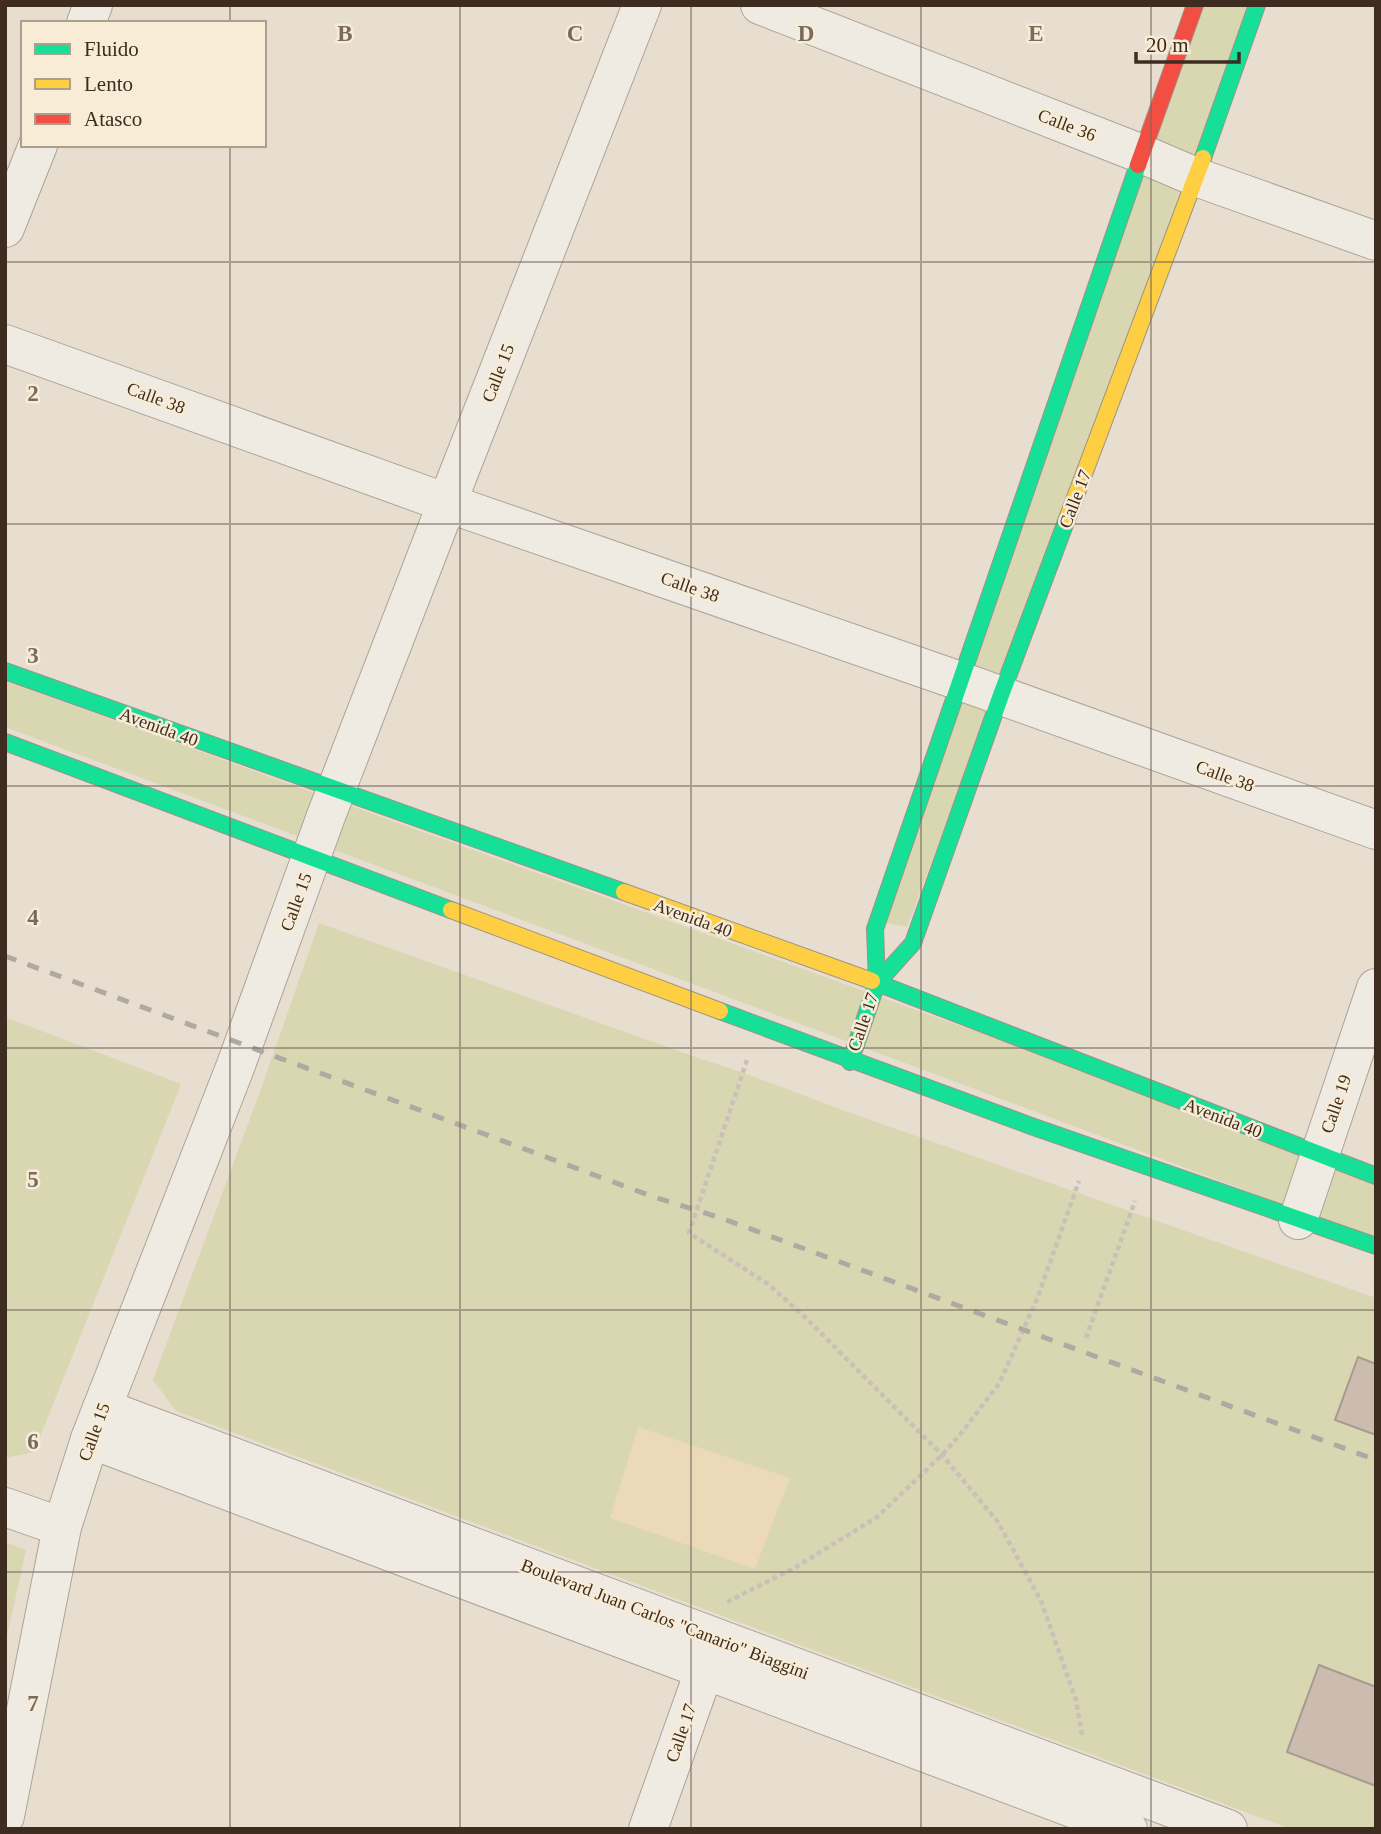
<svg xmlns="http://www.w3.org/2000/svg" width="1381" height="1834" font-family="'Times New Roman',serif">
	<rect width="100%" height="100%" fill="#e7ded0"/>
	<!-- green -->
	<g fill="#d9d6b2">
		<path d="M1201,5H1253L907,927L886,923Z"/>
		<path d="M5,681L1376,1176V1239L5,727Z"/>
		<path d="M319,923L701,1059C753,1075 804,1096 856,1115C1029,1175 1202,1237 1376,1298V1829H1291L176,1411L153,1380L262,1086Z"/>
		<path d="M5,1017L181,1084L34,1452L5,1458Z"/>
		<path d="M5,1542L26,1550L5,1645Z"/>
	</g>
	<!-- sand -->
	<path fill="#ebd9b7" d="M638,1427L790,1478L755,1569L610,1518Z"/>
	<!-- building -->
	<g fill="#ccbcb0" stroke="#a89a8f" stroke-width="2">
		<path d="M1358,1357L1376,1364V1435L1335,1420Z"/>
		<path d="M1319,1665L1376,1687V1786L1287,1752Z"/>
	</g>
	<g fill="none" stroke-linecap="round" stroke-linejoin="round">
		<!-- street casing -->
		<g stroke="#aca398" stroke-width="40">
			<g id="street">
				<path d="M760,5L1142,154L1196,177L1376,241"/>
				<path d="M86,23L93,5"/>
				<path d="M5,228L38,145"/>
				<path d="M5,344L447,503L960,681L1376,830"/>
				<path d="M1298,1220L1376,988"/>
				<path d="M102,1408L1228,1829"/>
				<path d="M90,1439L1128,1829"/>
				<path d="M5,1507L62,1527"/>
				<path d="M5,1816L62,1527L90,1439L236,1065L326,816L447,503L642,5"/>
				<path d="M648,1829L713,1646"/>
			</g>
		</g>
		<!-- fast casing -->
		<g stroke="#9c9388" stroke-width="18">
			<g id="fast">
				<path d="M1203,158L1257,5"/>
				<path d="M5,671L624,892"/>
				<path d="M5,742L451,910"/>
				<path d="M872,981L1376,1176"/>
				<path d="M877,983L875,929L1138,165"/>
				<path d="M720,1011L1031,1126L1376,1246"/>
				<path d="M850,1062L877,983L913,943L1001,695L1067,519"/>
			</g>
		</g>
		<!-- slow casing -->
		<g stroke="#9c9388" stroke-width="18">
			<g id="slow">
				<path d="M1067,519L1203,158"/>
				<path d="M624,892L872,981"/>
				<path d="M451,910L720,1011"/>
			</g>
		</g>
		<!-- jam casing -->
		<g stroke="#9c9388" stroke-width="18">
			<path id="jam" d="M1138,165L1195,5"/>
		</g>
		<!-- path -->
		<g stroke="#c8c1b8" stroke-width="4.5" stroke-dasharray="5 3.5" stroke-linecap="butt">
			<path d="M747,1060L689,1233L768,1284L806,1318L942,1455L998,1522L1041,1601L1076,1700L1082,1735"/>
			<path d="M1086,1338L1135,1201"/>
			<path d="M727,1602L796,1567L877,1517L942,1455L959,1436L999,1384L1037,1299L1079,1181"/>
		</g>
		<!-- street -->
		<use href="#street" stroke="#efeae2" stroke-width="38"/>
		<!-- fast -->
		<use href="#fast" stroke="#16e098" stroke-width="16"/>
		<!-- slow -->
		<use href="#slow" stroke="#ffcf43" stroke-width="16"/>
		<!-- jam -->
		<use href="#jam" stroke="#f24e42" stroke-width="16"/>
		<!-- rail -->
		<path stroke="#afa9a1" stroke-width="5" stroke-dasharray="12 12" stroke-linecap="butt" d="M5,956L651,1196L721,1218L1376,1460"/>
	</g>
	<!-- grid -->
	<path fill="none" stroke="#786a5d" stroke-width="2" stroke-opacity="0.55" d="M230,5V23M460,5V1829M691,5V1829M921,5V1829M1151,5V1829M230,145V1829M5,262H1376M5,524H1376M5,786H1376M5,1048H1376M5,1310H1376M5,1572H1376"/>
	<g text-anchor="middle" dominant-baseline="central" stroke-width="5" stroke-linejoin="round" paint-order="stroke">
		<!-- street labels -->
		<g font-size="18" fill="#3d2c1f" stroke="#f8ecd6">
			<text transform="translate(1067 125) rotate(21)">Calle 36</text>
			<text transform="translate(498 373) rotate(-69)">Calle 15</text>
			<text transform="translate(156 398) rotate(20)">Calle 38</text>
			<text transform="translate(1075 499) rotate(-69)">Calle 17</text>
			<text transform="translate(690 587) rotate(19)">Calle 38</text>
			<text transform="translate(159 727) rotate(20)">Avenida 40</text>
			<text transform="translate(1225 776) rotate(20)">Calle 38</text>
			<text transform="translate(296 902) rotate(-70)">Calle 15</text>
			<text transform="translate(693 918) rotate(20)">Avenida 40</text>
			<text transform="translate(863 1022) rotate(-71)">Calle 17</text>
			<text transform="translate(1336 1104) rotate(-71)">Calle 19</text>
			<text transform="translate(1223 1118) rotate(21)">Avenida 40</text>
			<text transform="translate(94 1432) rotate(-70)">Calle 15</text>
			<text transform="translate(665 1619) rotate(21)">Boulevard Juan Carlos "Canario" Biaggini</text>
			<text transform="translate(681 1733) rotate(-71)">Calle 17</text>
		</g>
	</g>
	<g font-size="23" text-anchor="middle" font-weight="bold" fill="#786a5d" stroke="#f8ecd6" stroke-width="5" stroke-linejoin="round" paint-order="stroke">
		<text x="345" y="41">B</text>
		<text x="575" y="41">C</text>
		<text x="806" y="41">D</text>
		<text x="1036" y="41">E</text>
		<text x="33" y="401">2</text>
		<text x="33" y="663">3</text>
		<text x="33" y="925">4</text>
		<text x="33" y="1187">5</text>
		<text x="33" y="1449">6</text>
		<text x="33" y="1711">7</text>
	</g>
	<!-- border -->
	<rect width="1381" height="1834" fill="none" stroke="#3d2c1f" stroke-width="14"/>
	<!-- legend -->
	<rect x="21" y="21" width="245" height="126" fill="#f8ecd6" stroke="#ad9f8d" stroke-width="2"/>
	<rect x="35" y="44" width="35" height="10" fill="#16e098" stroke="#ad9f8d" stroke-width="2"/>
	<text x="84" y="56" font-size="21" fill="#3d2c1f">Fluido</text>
	<rect x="35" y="79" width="35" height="10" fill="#ffcf43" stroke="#ad9f8d" stroke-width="2"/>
	<text x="84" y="91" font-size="21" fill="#3d2c1f">Lento</text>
	<rect x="35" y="114" width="35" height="10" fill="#f24e42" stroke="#ad9f8d" stroke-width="2"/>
	<text x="84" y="126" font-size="21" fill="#3d2c1f">Atasco</text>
	<!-- scale -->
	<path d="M1136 52v10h103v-10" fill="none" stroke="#3d2c1f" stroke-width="3.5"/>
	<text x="1146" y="52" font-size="21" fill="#3d2c1f" stroke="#f8ecd6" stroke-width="5" paint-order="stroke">20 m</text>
</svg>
